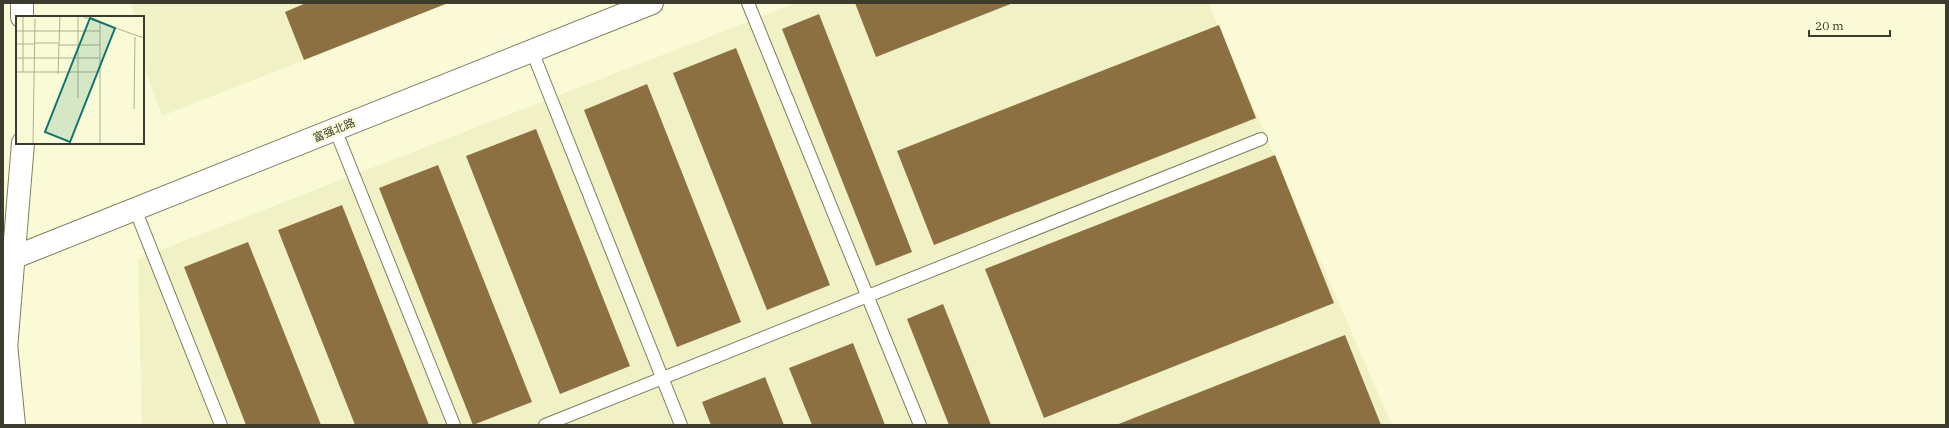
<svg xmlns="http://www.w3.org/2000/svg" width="1949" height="428" font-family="'IBM Plex Serif','Noto Sans SC',serif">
	<rect width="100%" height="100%" fill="#fafbd6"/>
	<!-- built -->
	<g fill="#f0f1c5">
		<path d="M131,3H448L162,116L147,75L143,58V17H134Z"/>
		<path d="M796,3H1208L1392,425H142L138,259Z"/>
	</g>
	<!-- building -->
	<g fill="#8c7041">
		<path d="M306,3H448L304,60L285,12Z"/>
		<path d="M855,3H1013L876,57Z"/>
		<path d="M819,14L912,252L876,266L782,29Z"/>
		<path d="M1219,25L1256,118L934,245L897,151Z"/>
		<path d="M736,48L830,285L767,310L673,73Z"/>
		<path d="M647,84L741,322L677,347L584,110Z"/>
		<path d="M536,129L630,366L560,394L466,156Z"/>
		<path d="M1275,155L1334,303L1044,418L985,269Z"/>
		<path d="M438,165L532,402L473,425L379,188Z"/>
		<path d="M342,205L429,425H355L278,230Z"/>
		<path d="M248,242L321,425H246L184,267Z"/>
		<path d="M943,304L991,425H949L907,319Z"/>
		<path d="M1345,335L1381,425H1116Z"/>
		<path d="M853,343L885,425H812L789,368Z"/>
		<path d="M765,377L784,425H711L702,402Z"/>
	</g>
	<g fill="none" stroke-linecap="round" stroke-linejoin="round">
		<!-- service casing -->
		<g stroke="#7e7f5e" stroke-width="14">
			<g id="service">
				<path d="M748,3L920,425"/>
				<path d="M532,51L681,425"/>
				<path d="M335,129L454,425"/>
				<path d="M135,209L221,425"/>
				<path d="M545,425L1261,139"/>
			</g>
		</g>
		<!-- tertiary casing -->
		<g stroke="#7e7f5e" stroke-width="24">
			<path id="tertiary" d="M15,257L652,3"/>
		</g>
		<!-- trunk casing -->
		<g stroke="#7e7f5e" stroke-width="24">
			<g id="trunk">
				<path d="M22,3V17"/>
				<path d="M5,334L14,425"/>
				<path d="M6,349L23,143"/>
			</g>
		</g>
		<!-- service -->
		<use href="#service" stroke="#fff" stroke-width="12"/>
		<!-- tertiary -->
		<use href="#tertiary" stroke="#fff" stroke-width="22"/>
		<!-- trunk -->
		<use href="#trunk" stroke="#fff" stroke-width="22"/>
	</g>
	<g text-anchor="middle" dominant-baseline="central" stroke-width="4" stroke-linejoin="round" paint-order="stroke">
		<!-- street labels -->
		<g font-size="11" fill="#3c3c2e" stroke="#fafbd6">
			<text transform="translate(334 130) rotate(-22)">富强北路</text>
		</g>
	</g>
	<!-- overview -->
	<g transform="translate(16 16)">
		<rect width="128" height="128" fill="#fafbd6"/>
		<path fill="none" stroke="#aeaf93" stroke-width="1" d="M65,0L128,22M0,15H84M19,27H42M0,28H19M42,29H84M0,42H84M0,56H84M7,56V0M42,58L44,0M62,82V0M118,93L119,21M17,128L19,3M84,128V7"/>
		<path fill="#0f766e" fill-opacity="0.15" stroke="#0f766e" stroke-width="2" d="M74,2L99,12L54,126L29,116Z"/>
		<rect width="128" height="128" fill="none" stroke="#3c3c2e" stroke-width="2"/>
	</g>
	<!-- border -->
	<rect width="1949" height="428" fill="none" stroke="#3c3c2e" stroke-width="8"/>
	<!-- scale -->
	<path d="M1809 30v6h81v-6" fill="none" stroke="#3c3c2e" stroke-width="2"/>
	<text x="1815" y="30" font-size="12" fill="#3c3c2e" stroke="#fafbd6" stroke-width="3" paint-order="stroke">20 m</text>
</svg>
